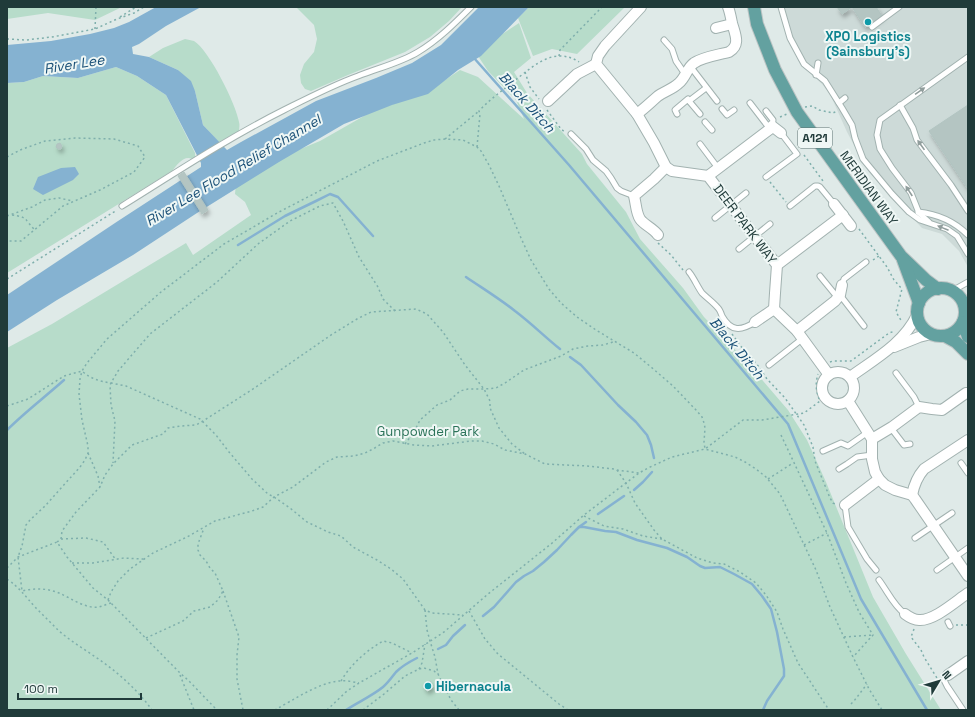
<svg xmlns="http://www.w3.org/2000/svg" width="975" height="717" font-family="'Space Grotesk',sans-serif">
	<defs>
		<filter id="shadow"><feDropShadow dx="2" dy="3.5" stdDeviation="2" flood-color="#0004"/></filter>
	</defs>
	<rect width="100%" height="100%" fill="#dfeae8"/>
	<!-- built -->
	<path fill="#cddad8" d="M779,7H968V267L959,251L942,234L922,228L868,171L847,132L830,94L822,84L803,66Z"/>
	<!-- green -->
	<g fill="#b7dcca">
		<path d="M7,7H122L95,20L48,13L7,19Z"/>
		<path d="M294,7H462L449,21L430,37L405,52L348,75L311,91L305,89L301,83L300,75L304,64L314,52L317,39L314,25L297,8Z"/>
		<path d="M529,7H625L577,54L552,49L533,56L518,18Z"/>
		<path d="M519,23L531,58L514,72L527,93L582,154L587,164L626,212L640,239L683,288L704,317L745,360L788,410L807,440L826,482L873,597L906,654L941,710H7V348L52,324L186,243L193,255L251,215L245,202L235,194L236,183L298,150L320,141L371,112L427,92L460,70L478,77L524,119L516,100L488,71L476,53L490,42Z"/>
		<path d="M185,39C188,40 191,40 194,41C209,50 236,104 239,122C240,125 239,128 239,131L219,142L203,125L195,91L178,70L149,57L163,48Z"/>
		<path d="M116,67L137,76L166,95L195,153V158L192,159C184,155 177,165 172,171L7,273V83L24,82L43,76L78,78Z"/>
	</g>
	<!-- water -->
	<g fill="#85b2d1">
		<path d="M156,7H201L166,26L139,44L132,47L133,54L149,57L178,70L191,81L195,91L203,125L227,150L241,142L316,101L376,78L412,63L441,45L479,7H529L481,56L458,70L428,94L392,105L344,124L279,162L197,213L133,255L57,300L7,332V295L118,221L201,167V163L166,95L137,76L116,67L78,78L43,76L24,82L7,83V45L51,41L90,34L114,28L129,22Z"/>
		<path d="M75,167L79,174L73,180L43,195L33,189L38,177L61,168Z"/>
	</g>
	<g fill="none" stroke-linecap="round" stroke-linejoin="round">
		<!-- stream -->
		<g stroke="#85b2d1" stroke-width="2.5">
			<path d="M474,58L569,165L788,424L861,599L927,710"/>
			<path d="M238,245L285,216L316,201L330,194L338,197L373,236"/>
			<path d="M466,277C482,288 500,299 515,311C531,323 545,337 560,349"/>
			<path d="M570,357L581,365L618,405L636,422L647,435L651,445L654,458"/>
			<path d="M7,430C25,412 45,397 64,380"/>
			<path d="M634,490L643,482L652,472"/>
			<path d="M598,514L624,496"/>
			<path d="M579,527H584L605,531L616,532L637,540L667,548L687,557L700,566L705,568L720,567L734,574L752,584L762,596L771,609L777,632L784,669V676L767,701L763,710"/>
			<path d="M483,616L494,607L516,582L524,576L533,571L544,562L557,550L571,535L579,527L586,522"/>
			<path d="M438,649L446,645L453,636L465,625"/>
			<path d="M346,710C358,702 372,696 383,687C388,683 392,677 396,672C402,666 409,662 417,658"/>
		</g>
	</g>
	<!-- building -->
	<g fill="#b4c5c2" stroke="#b1c4c1" filter="url(#shadow)">
		<path d="M837,7H876L882,16L865,27L852,7L842,14Z"/>
		<path d="M968,105V189L929,131Z"/>
		<path d="M60,143L62,146L61,149H58L56,147L57,144Z"/>
		<path d="M184,172L208,210L202,214L178,176Z"/>
		<path d="M430,681L433,687L427,691L423,685Z"/>
	</g>
	<g fill="none" stroke-linecap="round" stroke-linejoin="round">
		<!-- service casing -->
		<g stroke="#a2b2b0" stroke-width="7">
			<g id="service">
				<path d="M781,7L790,38L804,64L825,81L842,108L852,125L855,138L863,159L892,194L909,212L920,220L947,229L957,236L968,254"/>
				<path d="M872,27L899,7"/>
				<path d="M664,40L672,49L676,61L685,74"/>
				<path d="M690,66L717,101"/>
				<path d="M816,75L818,63"/>
				<path d="M750,103L770,129"/>
				<path d="M839,103L845,98"/>
				<path d="M900,105L913,128L917,140L951,185L968,211"/>
				<path d="M722,109L727,115L734,110"/>
				<path d="M766,111L773,120L772,126"/>
				<path d="M677,114L675,110L688,99L689,101"/>
				<path d="M700,114L689,101L706,88"/>
				<path d="M705,122L712,130"/>
				<path d="M571,134L586,149L593,160L606,171L611,178L617,188L621,191L634,196"/>
				<path d="M700,144L718,168"/>
				<path d="M766,177L797,154L781,133"/>
				<path d="M122,206C175,173 228,138 284,110C308,98 333,85 358,76C378,68 400,63 418,52C438,40 454,24 471,7"/>
				<path d="M790,206L815,186H818L820,187L834,204"/>
				<path d="M918,212C938,214 954,221 968,235"/>
				<path d="M715,218L746,193"/>
				<path d="M929,222L919,213L911,193L892,168L880,149L877,135L880,120L968,57"/>
				<path d="M739,249L770,224"/>
				<path d="M689,272C694,278 697,286 702,293C707,298 713,302 718,308C720,310 721,313 722,316C731,332 741,331 755,322"/>
				<path d="M820,276L838,298"/>
				<path d="M842,285L844,279L866,262"/>
				<path d="M952,291L968,282"/>
				<path d="M840,295L864,326"/>
				<path d="M964,307L968,303"/>
				<path d="M769,365L802,339"/>
				<path d="M896,373L914,397L919,407"/>
				<path d="M891,428L904,445L910,444"/>
				<path d="M823,451L841,443L848,446L868,432"/>
				<path d="M961,463L968,473"/>
				<path d="M839,469L847,464L857,457L872,455"/>
				<path d="M845,505L848,527L867,559L876,570"/>
				<path d="M915,538L952,513"/>
				<path d="M937,570L968,548"/>
				<path d="M879,580C888,592 893,605 905,614"/>
				<path d="M948,622L950,626"/>
				<path d="M948,675L944,680L947,686L963,710"/>
			</g>
		</g>
		<!-- minor casing -->
		<g stroke="#a2b2b0" stroke-width="12">
			<g id="minor">
				<path d="M641,7L605,46L598,56L596,64L637,114L654,143L666,167L672,171L708,176L777,265L775,293L774,309L797,331L829,375"/>
				<path d="M716,28L732,24"/>
				<path d="M548,101L577,74L596,64"/>
				<path d="M637,114C645,108 651,102 658,96C665,91 673,89 679,83C686,77 687,68 694,63C703,57 718,55 729,52C741,45 735,34 732,23C731,18 730,12 728,7"/>
				<path d="M708,176L770,129L772,126L781,133"/>
				<path d="M834,204L851,226"/>
				<path d="M658,235C653,228 644,225 640,219C636,213 636,203 634,196L654,179L666,167"/>
				<path d="M777,265L843,215"/>
				<path d="M755,322L774,309"/>
				<path d="M797,331L835,301L840,295L842,285"/>
				<path d="M894,347L919,337L931,334"/>
				<circle cx="838" cy="388" r="16"/>
				<path d="M850,377C875,359 904,343 917,315"/>
				<path d="M848,401L872,439V459L875,472L879,479L885,485L895,490L912,495L915,499L968,576"/>
				<path d="M872,439L892,427L919,407L932,409L942,410L966,393"/>
				<path d="M912,495C914,485 917,477 924,469L968,440"/>
				<path d="M845,505L879,479"/>
				<path d="M905,614C909,617 914,620 919,620C934,621 956,601 968,593"/>
				<path d="M948,675L968,661"/>
			</g>
		</g>
		<!-- primary casing -->
		<g stroke="#bcc4c4" stroke-width="14">
			<g id="primary">
				<path d="M754,7L757,24L775,70L797,112L901,256L926,280L938,289"/>
				<path d="M903,260L919,303"/>
				<circle cx="941" cy="312" r="24"/>
				<path d="M963,322L968,337"/>
				<path d="M945,336L956,342L968,354"/>
			</g>
		</g>
		<!-- path -->
		<g stroke="#7fafac" stroke-width="1.5" stroke-dasharray="2 3" stroke-linecap="butt">
			<path d="M120,17L136,7"/>
			<path d="M95,29L96,7"/>
			<path d="M7,39L26,40L52,37L95,29L117,19L134,13L144,7"/>
			<path d="M559,56L560,50L602,7"/>
			<path d="M525,72L530,87L539,99"/>
			<path d="M805,107L812,106L819,110L833,113L837,111"/>
			<path d="M547,110L561,129L565,132"/>
			<path d="M780,117L787,114"/>
			<path d="M445,139L479,111"/>
			<path d="M477,147L480,114L479,111C490,99 502,91 514,81C526,72 543,56 559,56C567,56 573,58 579,62"/>
			<path d="M804,155L823,181"/>
			<path d="M7,157L20,150L45,141L75,138L114,139L138,146L145,157L134,172L100,190L63,206L21,241H7"/>
			<path d="M770,182L786,202"/>
			<path d="M12,215C28,217 24,219 34,229"/>
			<path d="M7,216L32,207L45,200L59,198L73,201"/>
			<path d="M859,229L887,267L894,280L902,289L896,312L902,322"/>
			<path d="M658,243L671,255L683,270"/>
			<path d="M873,260L879,256"/>
			<path d="M7,279L117,210"/>
			<path d="M395,311L383,299L378,287L359,257L343,221L333,203L320,206L290,221L258,244L217,282L150,334L118,371L111,383L126,386L200,419L216,435L229,452L252,479L268,494L274,497L290,508L307,522L328,532L341,536L353,547L377,560L391,569L403,579L425,610L432,613L463,615"/>
			<path d="M732,334L743,349L754,360L767,379L785,398L804,425L813,447L815,461L830,498L833,503L835,504"/>
			<path d="M830,362L833,361H851L889,333L895,331"/>
			<path d="M7,406L28,399L64,376L82,371C91,379 99,381 111,383L110,385L111,405L115,421L113,463"/>
			<path d="M781,435L827,533L846,583L859,612L873,635L853,657"/>
			<path d="M405,444L414,432L420,420L437,405L450,400L460,391L468,389H484L496,388L505,383L524,370L561,356L573,349L588,346L603,345L613,342"/>
			<path d="M88,453L98,476L100,487"/>
			<path d="M617,470L626,483L635,503L654,530L662,539L697,558L713,563L724,564L740,572L756,583L766,595L777,612L783,629L798,663L829,710"/>
			<path d="M768,479L793,463"/>
			<path d="M584,516L604,526L623,529L643,536L662,539"/>
			<path d="M61,539L86,538L103,542L116,560"/>
			<path d="M57,542L61,539L62,531L76,512L100,487L105,475L113,464L132,445L163,434L168,428L181,426L196,425L203,421L253,389L331,335L357,319L371,312L416,309L427,314L443,332L465,365L484,389L490,401V408L499,428L512,444L525,454"/>
			<path d="M804,545L827,533"/>
			<path d="M72,563H93L124,558L144,559"/>
			<path d="M7,568L18,557L57,542L67,557L93,588L108,600L180,673L189,681L214,707L218,710"/>
			<path d="M7,579C20,588 25,596 35,607C43,615 51,623 59,631C73,643 89,652 104,663C122,676 139,692 152,710"/>
			<path d="M223,591L239,637L237,655V679L243,710"/>
			<path d="M108,600L111,592L118,581L130,569L153,553L187,537L215,521L252,511L263,507L274,497L293,487L326,462L337,457L354,456L365,453L373,449L383,443L393,441L414,445L432,446L471,441H482L494,444L505,450L525,454L545,464L587,466L614,469L617,470L639,473"/>
			<path d="M111,603C107,604 103,606 99,607C85,609 71,598 59,593C47,588 34,588 22,591L18,557L22,546L26,525L30,520L45,506L80,467L85,460L88,453V446L82,420L79,394L80,379L82,371L87,363L107,339L161,292L224,244L279,212L377,161L424,143L434,140L445,139L463,140L477,147L481,151L489,165L499,186L521,238L531,260L549,289L561,303L577,317L596,330L634,353L651,367L673,386L696,410L702,417L704,423L705,428L704,442L705,449L735,457L745,462L756,469L766,477L780,494L816,570L830,607L853,657L869,689L882,710"/>
			<path d="M425,610L427,630L430,641L435,657L438,674"/>
			<path d="M469,611L485,639L498,654L559,704L568,710"/>
			<path d="M956,625H968"/>
			<path d="M914,629L911,637L921,650L924,657L937,678"/>
			<path d="M844,637L873,635"/>
			<path d="M146,638L183,621L194,611L210,607L218,600L223,591L215,573L210,568L206,561L200,555L198,550V544L204,528"/>
			<path d="M419,669L422,663L425,644"/>
			<path d="M180,675L194,710"/>
			<path d="M341,681C351,664 366,651 383,641L392,643L412,653"/>
			<path d="M851,704L854,701L867,684"/>
			<path d="M275,710C293,700 320,682 340,681C346,680 353,682 359,683"/>
			<path d="M327,710L347,691L359,683L412,653L444,632L488,594L551,544L584,515L639,473L648,468L672,457L705,449L743,420H762L804,413L820,401C816,392 815,384 818,374"/>
			<path d="M363,710L384,694L405,676L419,669L424,668L434,671L438,674L451,700L459,710"/>
		</g>
		<!-- service -->
		<use href="#service" stroke="#fff" stroke-width="5"/>
		<!-- minor -->
		<use href="#minor" stroke="#fff" stroke-width="10"/>
		<!-- primary -->
		<use href="#primary" stroke="#63a1a0" stroke-width="12"/>
	</g>
	<!-- one-way arrows -->
	<defs><path id="oneway-solid" d="M-6-.8H1V-3.2L6.5 0L1 3.2V.8H-6Z"/></defs>
	<g fill="#909d9c">
		<use href="#oneway-solid" transform="translate(920 91) rotate(-35)"/>
		<use href="#oneway-solid" transform="translate(921 145) rotate(-125)"/>
		<use href="#oneway-solid" transform="translate(909 191) rotate(-123)"/>
		<use href="#oneway-solid" transform="translate(943 228) rotate(-158)"/>
	</g>
	<!-- markers -->
	<g fill="#0f9aa8" stroke="#eff7f5" stroke-width="1.5">
		<circle cx="868" cy="22" r="4"/>
		<circle cx="428" cy="686" r="4"/>
	</g>
	<g text-anchor="middle" dominant-baseline="central" stroke-width="4" stroke-linejoin="round" paint-order="stroke">
		<!-- shield labels -->
		<rect fill="#eff7f5" stroke="#5e7372" stroke-width="1" x="798" y="128" width="34" height="20" rx="3"/>
		<g font-size="12" font-weight="bold" fill="#203b3a">
			<text x="815" y="138">A121</text>
		</g>
		<!-- culture labels -->
		<g font-size="13" font-weight="bold" fill="#0d838f" stroke="#eff7f5">
			<text x="868" y="36">XPO Logistics<tspan x="868" dy="15">(Sainsbury's)</tspan></text>
			<text x="436" y="686" text-anchor="start">Hibernacula</text>
		</g>
		<!-- street labels -->
		<g font-size="13" fill="#203b3a" stroke="#eff7f5">
			<text transform="translate(869 188) rotate(54)">MERIDIAN WAY</text>
			<text transform="translate(745 224) rotate(53)">DEER PARK WAY</text>
		</g>
		<!-- park labels -->
		<g font-size="13" fill="#2a7258" stroke="#eff7f5">
			<text x="428" y="431">Gunpowder Park</text>
		</g>
		<!-- water labels -->
		<g font-size="14" font-style="italic" fill="#1a5077" stroke="#eff7f5">
			<text transform="translate(74 64) rotate(-9)">River Lee</text>
			<text transform="translate(527 102) rotate(48)">Black Ditch</text>
			<text transform="translate(233 170) rotate(-31)">River Lee Flood Relief Channel</text>
			<text transform="translate(737 348) rotate(50)">Black Ditch</text>
		</g>
	</g>
	<!-- border -->
	<rect width="975" height="717" fill="none" stroke="#203b3a" stroke-width="16"/>
	<!-- north arrow -->
	<g transform="translate(939 681) rotate(52)" stroke="#eff7f5" stroke-width="3" paint-order="stroke">
	<path d="M0-3L7 15L0 10L-7 15Z" fill="#203b3a"/>
	<text y="-6" font-size="11" font-weight="bold" text-anchor="middle" fill="#203b3a">N</text>
	</g>
	<!-- scale -->
	<path d="M18 693v6h123v-6" fill="none" stroke="#203b3a" stroke-width="2"/>
	<text x="24" y="693" font-size="12" fill="#203b3a" stroke="#eff7f5" stroke-width="3" paint-order="stroke">100 m</text>
</svg>
